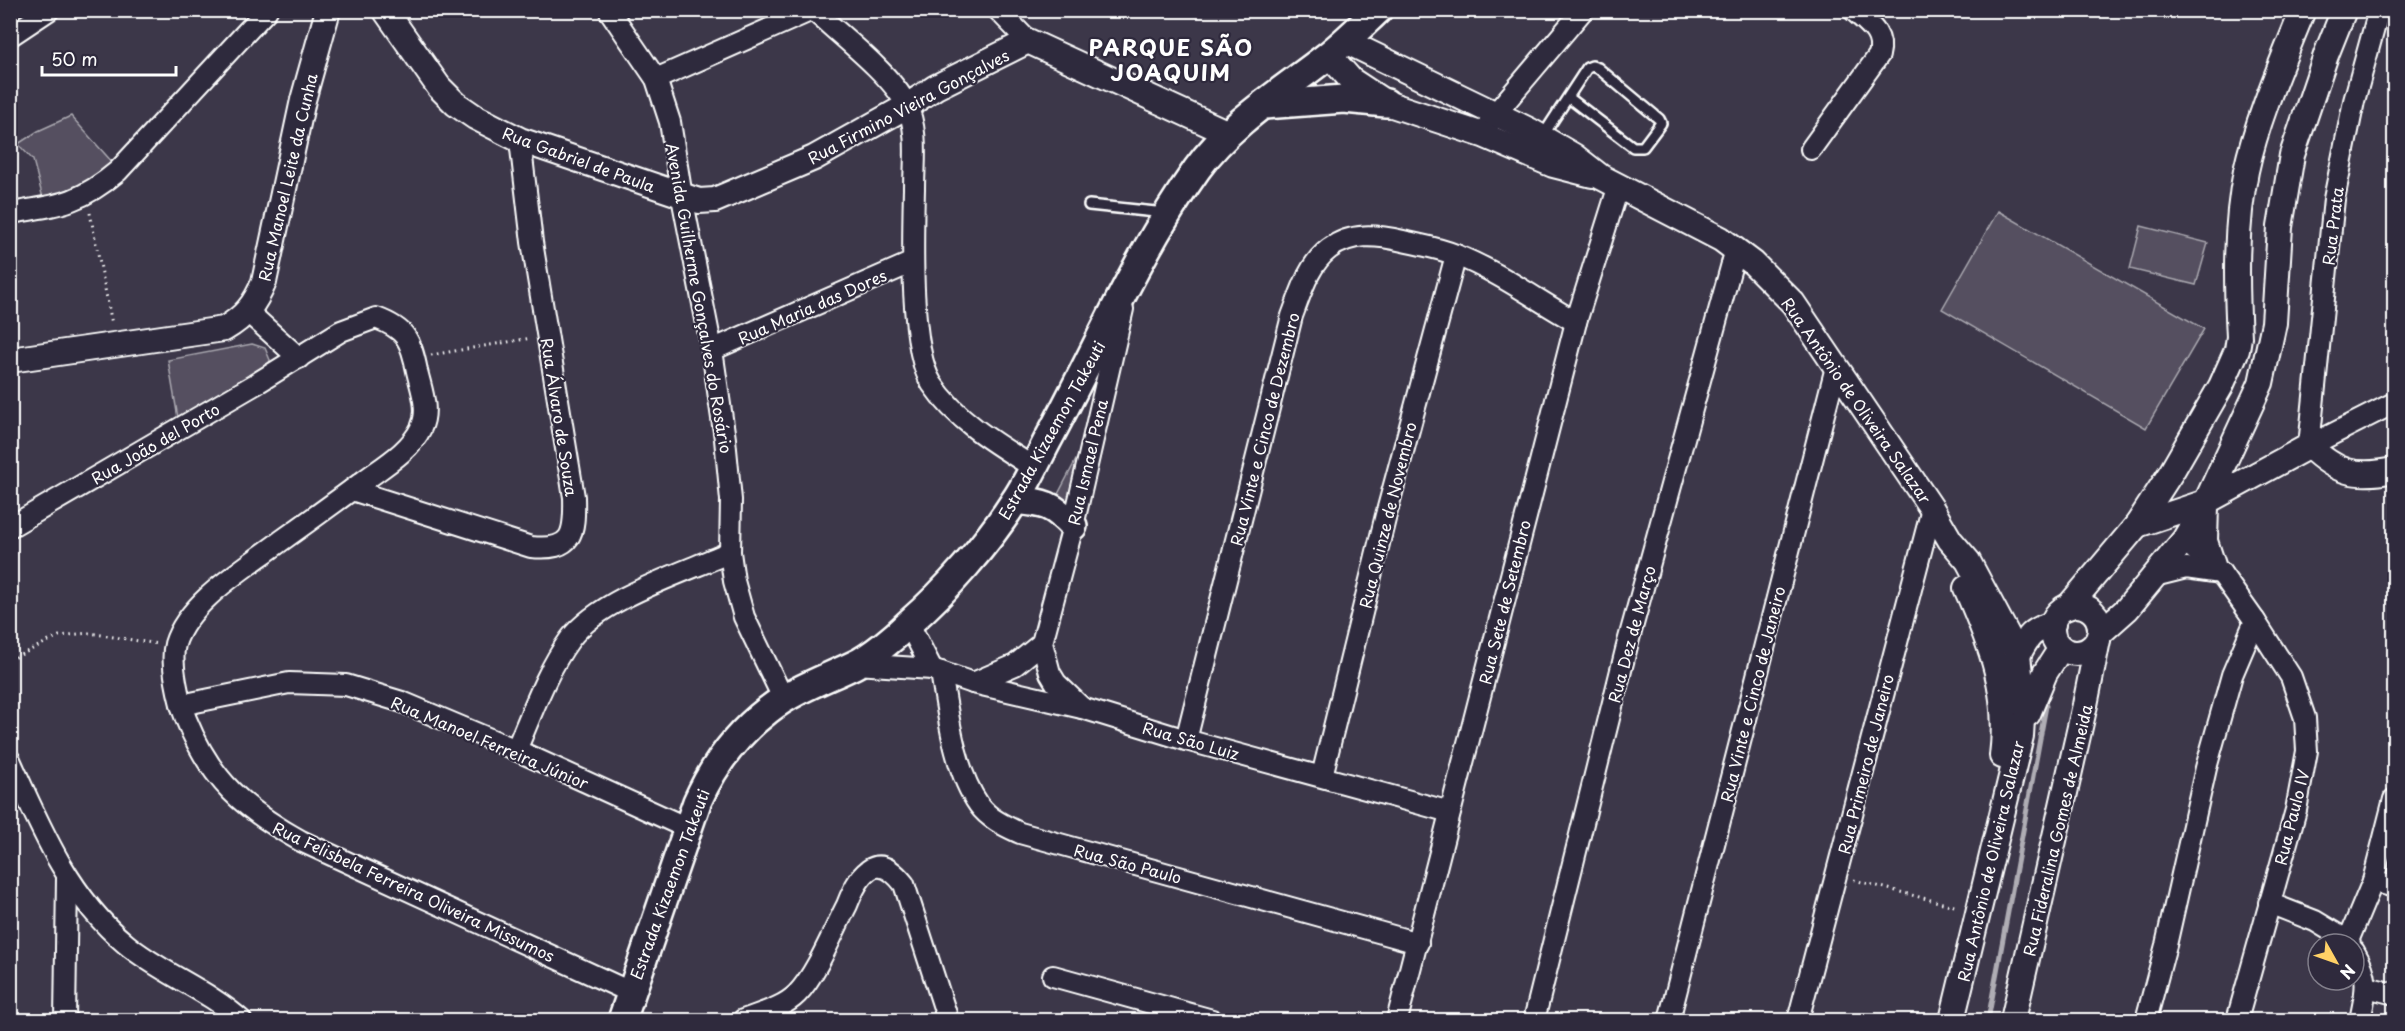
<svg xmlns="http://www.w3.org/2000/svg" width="2405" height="1031" font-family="'Playpen Sans',sans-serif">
	<rect width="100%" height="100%" fill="#3c3749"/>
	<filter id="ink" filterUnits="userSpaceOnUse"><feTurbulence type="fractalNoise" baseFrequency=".0167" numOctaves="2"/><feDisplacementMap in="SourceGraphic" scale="12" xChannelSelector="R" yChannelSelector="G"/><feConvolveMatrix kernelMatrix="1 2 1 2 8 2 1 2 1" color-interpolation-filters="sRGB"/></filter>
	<g filter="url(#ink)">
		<!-- green -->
		<g fill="#555060" stroke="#aaa8b0" stroke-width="1.5">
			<path d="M71,116L113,163L78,192L44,202L33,160L18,144L38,131Z"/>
			<path d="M1998,211L2204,329L2146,428L1942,309Z"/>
			<path d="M2141,226L2208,243L2196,285L2130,269Z"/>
			<path d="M252,344L265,348L270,360L266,372L179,424L168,360Z"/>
			<path d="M1110,395L1076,510L1056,498Z"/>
		</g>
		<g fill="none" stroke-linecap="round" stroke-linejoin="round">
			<!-- stream -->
			<path stroke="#afadb4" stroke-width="5" d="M1988,1020L2046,706"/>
			<!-- service casing -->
			<g stroke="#fff" stroke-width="14">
				<g id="service">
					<path d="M1542,137L1587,68L1592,66L1598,68L1659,119L1661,123L1643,147H1633L1568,97"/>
					<path d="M1089,205L1165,213"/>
				</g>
			</g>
			<!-- minor casing -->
			<g stroke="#fff" stroke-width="24">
				<g id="minor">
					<path d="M609,10L656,79L670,122L682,197L712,350L725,439L731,500L730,552L734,581L744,617L784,700"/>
					<path d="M813,10C839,34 891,74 906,104C919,130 914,161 914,189C913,233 909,349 932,384C957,421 996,444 1033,467"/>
					<path d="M998,10L1028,41"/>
					<path d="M10,36L49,10"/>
					<path d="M656,79L812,10"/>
					<path d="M1489,124L1496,113L1583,10"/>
					<path d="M1811,149L1879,55C1885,33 1867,23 1853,10"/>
					<path d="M10,213C59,205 79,204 118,171L267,10"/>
					<path d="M248,312L299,358"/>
					<path d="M712,350L913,262"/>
					<path d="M2309,446L2334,199L2354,101L2379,10"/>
					<path d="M2309,446L2394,403"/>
					<path d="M352,490L531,547C573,551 575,534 574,497L532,242L520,140"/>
					<path d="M10,527L254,385L341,331L376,318C406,329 411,340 417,371C421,389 430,410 421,428C411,450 384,466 365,480C337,501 309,521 281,541C247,567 188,601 175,644C170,663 179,701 186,719C211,781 244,809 301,841L630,992"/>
					<path d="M2184,540L2221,573L2255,621L2291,677L2305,718L2307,751L2296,810L2237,1020"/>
					<path d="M2154,576L2186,568L2221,573"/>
					<path d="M909,624L932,669"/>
					<path d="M856,664L932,669L973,683L1082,708L1186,740L1450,812"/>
					<path d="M941,672C948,713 954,770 979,805C989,819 1005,826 1020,833L1418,943"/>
					<path d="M973,683L1015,665L1042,643"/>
					<path d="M181,705L289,683L346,685L402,702L516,750L687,828"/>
					<path d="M1082,708L1056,683L1050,673L1042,643L1073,526L1123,309"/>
					<path d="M1186,740L1292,316C1301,293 1308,265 1329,249C1351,232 1377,235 1403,241C1421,245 1439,248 1456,255C1497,271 1537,300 1576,322"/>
					<path d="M516,750C532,713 546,672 570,639C601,598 683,573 730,552"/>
					<path d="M10,760C40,827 69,897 126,944C161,973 208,990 241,1020"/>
					<path d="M1322,776L1386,515L1456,255"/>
					<path d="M2373,881L2394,887"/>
					<path d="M2269,903L2315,921L2348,941L2350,944"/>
					<path d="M2348,941L2373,881L2394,799"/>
					<path d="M2354,951C2371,980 2366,990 2360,1020"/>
					<path d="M1053,976L1212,1020"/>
					<path d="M2367,987L2394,994"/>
					<path d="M65,1020L67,878"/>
					<path d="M743,1020C761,1013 783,1008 797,994C816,975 834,930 847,905C852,892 858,878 869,870C883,860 896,874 904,884L948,1020"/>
					<path d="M1397,1020L1576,322L1619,185"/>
					<path d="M1534,1020L1627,646L1736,249"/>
					<path d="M1669,1020L1836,367"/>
					<path d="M1798,1020L1932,509"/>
					<path d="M2146,1020L2166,945L2206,768L2232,675L2255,621"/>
				</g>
			</g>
			<!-- tertiary casing -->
			<g stroke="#fff" stroke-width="28">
				<g id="tertiary">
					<path d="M385,10L439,87L456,104L475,117L520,140L699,201L715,200L814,158L907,106L936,87L1028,41L1228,133"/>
					<path d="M1345,41L1529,130L1574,156L1601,177L1721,239L1753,263L1793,303L1932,509L1950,540L1968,561L2018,655L2023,702L2021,736L1952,1020"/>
					<path d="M1329,55L1351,80L1386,103L1483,135L1553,165L1592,175"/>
					<path d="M10,360L224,329C245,317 255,304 264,282L303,100L328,10"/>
					<path d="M2206,506L2205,541L2213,565"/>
					<path d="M2137,525L2206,502L2309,446C2337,473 2356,478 2394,470"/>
					<path d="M1966,588C1991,645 2010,693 2002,756"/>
					<circle cx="2076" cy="629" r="24"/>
					<path d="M2068,607L2137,525L2172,471L2221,386L2237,350L2239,337C2236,282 2235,225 2246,171C2257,119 2283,60 2303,10"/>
					<path d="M2100,633L2127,609L2184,540L2206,502L2261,383L2274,323L2280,227L2292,155L2326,55L2344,10"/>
					<path d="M2012,665C2026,644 2025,631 2053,624"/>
					<path d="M2028,714L2045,673L2061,648"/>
					<path d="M2013,1020L2085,705L2098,640"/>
				</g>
			</g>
			<!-- secondary casing -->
			<g stroke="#fff" stroke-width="32">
				<g id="secondary">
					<path d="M1264,105L1344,99L1386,103"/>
					<path d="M1016,500C1045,503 1052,504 1073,526"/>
					<path d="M622,1020L697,802C713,766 737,734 768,710C793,690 825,679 854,665C871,657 895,637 909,623C947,590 987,544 1014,502C1028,482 1038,458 1050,436C1098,347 1138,252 1197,169C1230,123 1281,92 1326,57C1344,43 1361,26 1378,10"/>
				</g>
			</g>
			<!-- path -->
			<g stroke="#fff" stroke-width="3" stroke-dasharray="1.5 4.5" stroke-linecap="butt">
				<path d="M90,213L112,324"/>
				<path d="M431,355L531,338"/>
				<path d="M10,660L59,636L89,633L158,644"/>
				<path d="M1854,880L1958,907"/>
			</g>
			<!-- service -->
			<use href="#service" stroke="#2f2a3d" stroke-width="9"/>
			<!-- minor -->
			<use href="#minor" stroke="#2f2a3d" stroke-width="20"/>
			<!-- tertiary -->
			<use href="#tertiary" stroke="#2f2a3d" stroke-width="24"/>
			<!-- secondary -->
			<use href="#secondary" stroke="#2f2a3d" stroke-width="27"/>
		</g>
	</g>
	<g text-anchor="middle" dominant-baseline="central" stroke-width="4.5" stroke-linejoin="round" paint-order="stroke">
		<!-- street labels -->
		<g font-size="16" fill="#fff" stroke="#2f2a3d">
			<text transform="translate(908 106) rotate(-28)">Rua Firmino Vieira Gonçalves</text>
			<text transform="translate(579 159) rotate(20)">Rua Gabriel de Paula</text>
			<text transform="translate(287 177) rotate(-77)">Rua Manoel Leite da Cunha</text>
			<text transform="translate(2332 226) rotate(-83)">Rua Prata</text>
			<text transform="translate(700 298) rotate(80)">Avenida Guilherme Gonçalves do Rosário</text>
			<text transform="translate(812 306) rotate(-24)">Rua Maria das Dores</text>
			<text transform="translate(1857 400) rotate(55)">Rua Antônio de Oliveira Salazar</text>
			<text transform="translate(560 417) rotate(81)">Rua Álvaro de Souza</text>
			<text transform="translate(1264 429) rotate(-76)">Rua Vinte e Cinco de Dezembro</text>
			<text transform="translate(1051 430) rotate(-61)">Estrada Kizaemon Takeuti</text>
			<text transform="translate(155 443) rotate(-30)">Rua João del Porto</text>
			<text transform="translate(1087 462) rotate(-77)">Rua Ismael Pena</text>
			<text transform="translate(1387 515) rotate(-76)">Rua Quinze de Novembro</text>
			<text transform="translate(1504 602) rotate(-76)">Rua Sete de Setembro</text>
			<text transform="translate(1631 634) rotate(-75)">Rua Dez de Março</text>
			<text transform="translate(1752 694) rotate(-76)">Rua Vinte e Cinco de Janeiro</text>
			<text transform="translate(1191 740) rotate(16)">Rua São Luiz</text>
			<text transform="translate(490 742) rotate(23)">Rua Manoel Ferreira Júnior</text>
			<text transform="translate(1865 764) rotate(-76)">Rua Primeiro de Janeiro</text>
			<text transform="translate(2291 817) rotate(-76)">Rua Paulo IV</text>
			<text transform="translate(2057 830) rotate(-77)">Rua Fideralina Gomes de Almeida</text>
			<text transform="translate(1990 861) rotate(-77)">Rua Antônio de Oliveira Salazar</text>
			<text transform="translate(1128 863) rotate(15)">Rua São Paulo</text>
			<text transform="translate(669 884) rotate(-70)">Estrada Kizaemon Takeuti</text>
			<text transform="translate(414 891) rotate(25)">Rua Felisbela Ferreira Oliveira Missumos</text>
		</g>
		<!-- district labels -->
		<g font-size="22" font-weight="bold" letter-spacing="1.5" fill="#fff" stroke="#2f2a3d">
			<text x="1171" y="46">PARQUE SÃO<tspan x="1171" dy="25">JOAQUIM</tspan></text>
		</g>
	</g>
	<!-- margin -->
	<rect width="2405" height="1031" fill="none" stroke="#2f2a3d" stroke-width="36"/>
	<rect x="18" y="18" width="2369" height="995" fill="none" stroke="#fff" stroke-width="2" filter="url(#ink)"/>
	<!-- north arrow -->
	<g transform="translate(2336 962) rotate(130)"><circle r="28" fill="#2f2a3d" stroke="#827f8b" stroke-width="1.5"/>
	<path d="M0-4.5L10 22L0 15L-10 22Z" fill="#ffd166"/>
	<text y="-9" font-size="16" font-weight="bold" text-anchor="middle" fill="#ffffff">N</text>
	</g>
	<!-- scale -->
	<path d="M42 66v9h134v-9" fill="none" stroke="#ffffff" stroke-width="3"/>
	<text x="51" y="66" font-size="18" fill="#ffffff" stroke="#2f2a3d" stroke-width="4.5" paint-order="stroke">50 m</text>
</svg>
